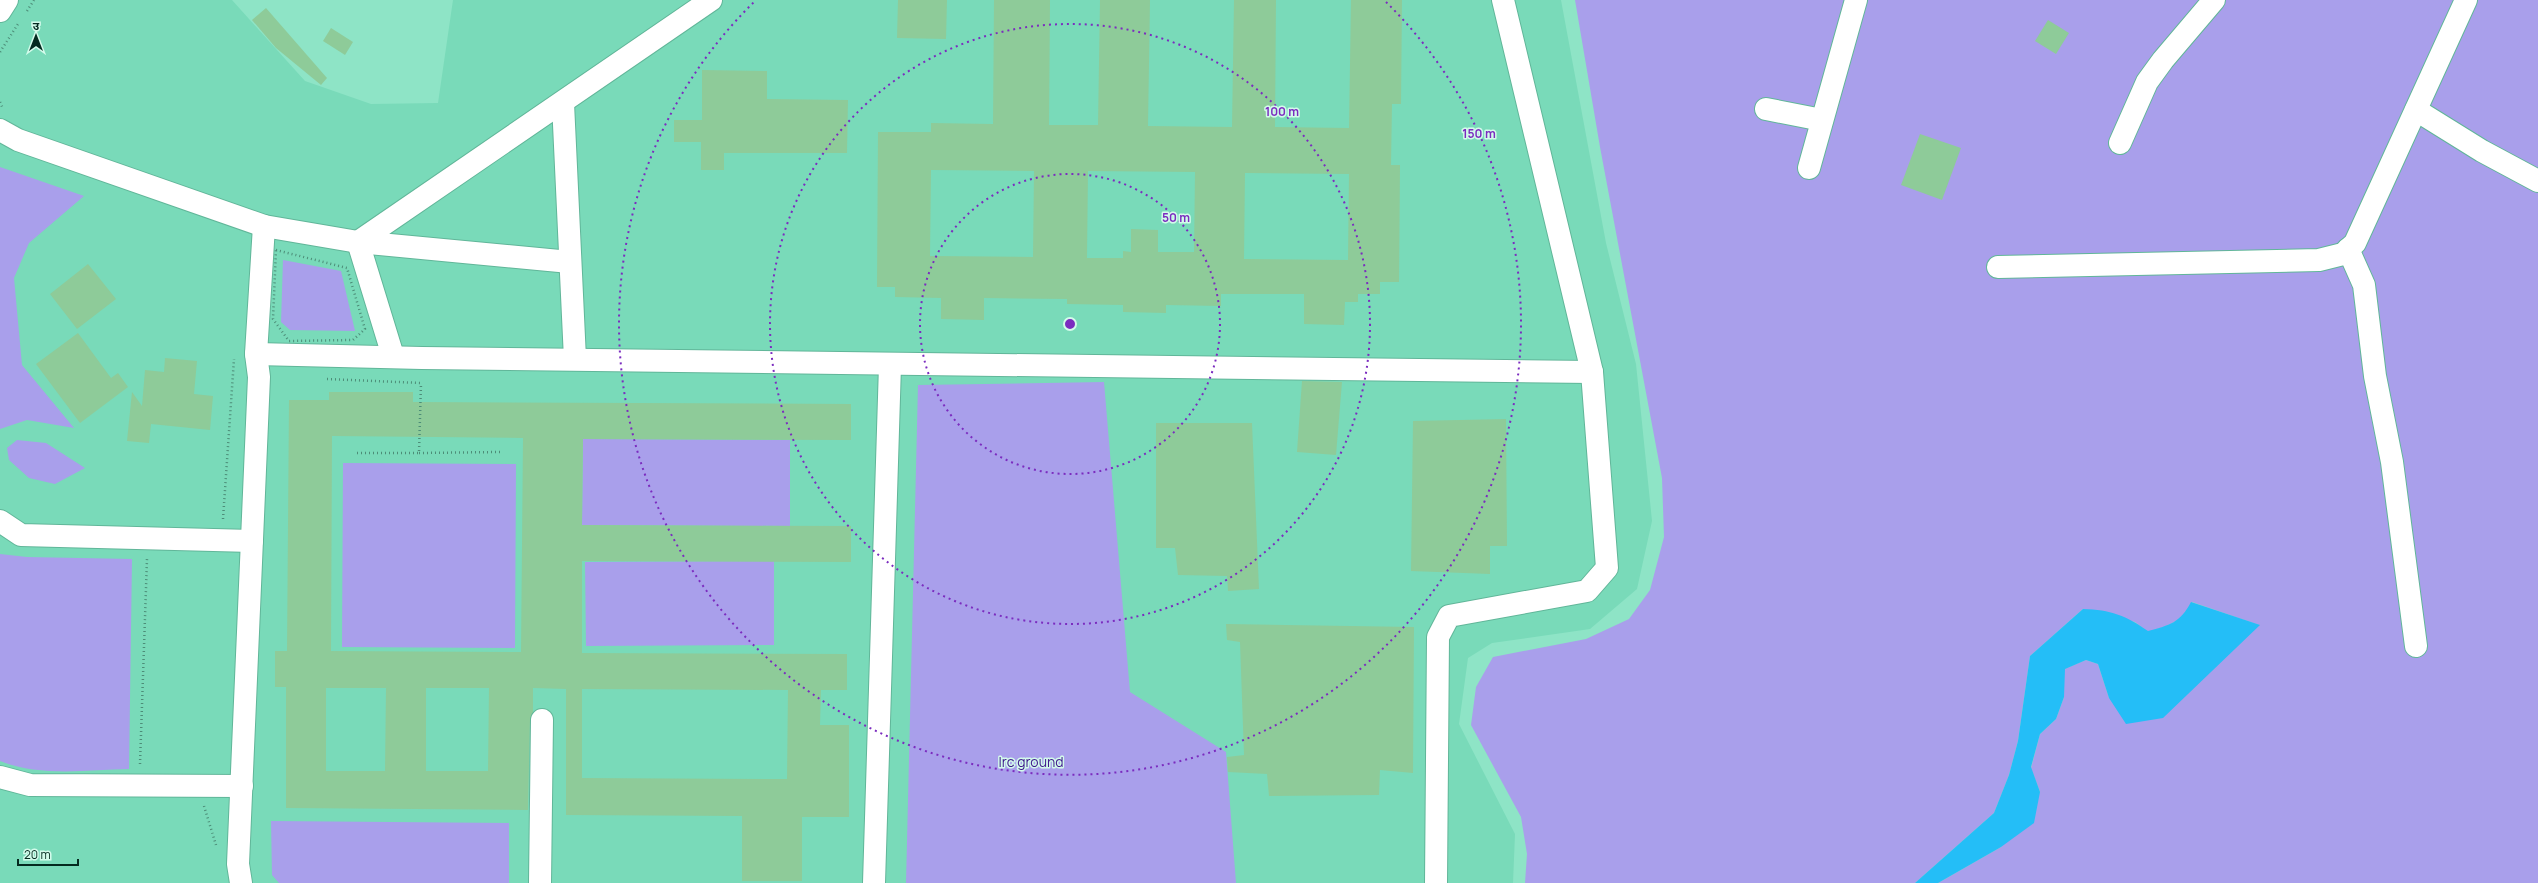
<svg xmlns="http://www.w3.org/2000/svg" width="2538" height="883" font-family="Manrope,'Noto Sans Devanagari',sans-serif">
	<rect width="100%" height="100%" fill="#8ee4c6"/>
	<!-- built -->
	<path fill="#79dab9" d="M0,0H232L305,81L371,104L438,103L453,0H1561L1606,243L1636,364L1652,521L1637,589L1590,629L1492,643L1468,658L1459,724L1515,834L1513,883H0Z"/>
	<!-- green -->
	<g fill="#a99feb">
		<path d="M1575,0H2538V883H1938L2001,847L2040,792L2031,768L2040,734L2056,719L2064,697V669L2086,660L2098,664L2109,698L2259,625L2192,602C2180,623 2170,625 2148,632L2135,622L2083,609L2030,656L2018,741L2009,775L1994,813L1915,883H1525L1527,854L1521,817L1471,725L1476,687L1493,657L1586,639L1629,619L1650,590L1664,537L1662,478L1600,147Z"/>
		<path d="M0,167L84,196L29,243L14,278L22,365L74,428L27,420L0,429Z"/>
		<path d="M283,260L341,271L355,331L290,330L281,322Z"/>
		<path d="M1104,382L1130,692L1226,752L1236,883H906L918,385Z"/>
		<path d="M583,439L790,440V526L582,525Z"/>
		<path d="M17,440L46,443L85,468L55,484L29,478L9,460L7,448Z"/>
		<path d="M343,463L516,464L515,648L342,647Z"/>
		<path d="M0,554L27,557L132,559L129,769C87,770 39,777 0,761Z"/>
		<path d="M774,561V645L586,646L585,562Z"/>
		<path d="M271,821L509,823V883H279L272,875Z"/>
	</g>
	<!-- water -->
	<path fill="#24bef7" d="M2191,602L2260,625L2163,718L2126,724L2109,698L2098,664L2086,660L2065,669L2064,697L2056,719L2040,734L2031,767L2040,792L2034,823L2001,847L1938,883H1915L1994,813L2009,775L2018,741L2030,656L2083,609C2111,610 2125,615 2148,631C2170,625 2180,623 2191,602Z"/>
	<!-- building -->
	<g fill="#8ecb99" fill-rule="evenodd">
		<path d="M898,0H947L946,39L897,38Z"/>
		<path d="M994,0H1050L1049,125H1098L1100,0H1150L1148,126L1232,127L1234,0H1276L1275,127L1349,128L1351,0H1402L1401,104H1392L1391,165H1400L1399,282H1380V294H1358V302H1345L1344,325L1304,324V294H1221V306L1166,305V313L1123,312V305L1067,304V299L984,298V320L941,319V298L895,297V287H877L878,132H931V123L993,124ZM931,170L1034,171L1033,257L930,256ZM1088,171L1195,172L1194,252H1158V230L1131,229V252L1123,251V258H1087ZM1245,173L1349,174L1348,260L1244,259Z"/>
		<path d="M266,8L327,78L321,85L276,48L252,20Z"/>
		<path d="M2048,20L2069,33L2056,54L2035,41Z"/>
		<path d="M331,28L353,42L345,55L323,41Z"/>
		<path d="M702,70L767,71V99L848,100L847,153H724V170H701V142H674V120H702Z"/>
		<path d="M1920,134L1961,148L1942,200L1901,185Z"/>
		<path d="M88,264L116,299L77,329L50,294Z"/>
		<path d="M78,333L111,378L118,373L128,387L80,423L36,364Z"/>
		<path d="M165,358L197,361L194,394L213,396L210,430L151,424L149,443L127,441L132,392L142,406L145,370L164,372Z"/>
		<path d="M1302,381L1342,382L1336,455L1297,452Z"/>
		<path d="M329,392H413V402L851,404V440L583,439L582,525L851,526V562L582,561V653L847,654V690H821L820,725H849V817H802V881H742V816L566,815V689L533,688V712L530,720L528,810L286,808V687H275V651H287L289,400H329ZM332,436L523,438L521,652L331,651ZM326,688H386L385,771H326ZM426,688H489L488,771H426ZM582,689L788,690L787,779L582,778Z"/>
		<path d="M1506,419L1507,546H1490V574L1411,571L1413,421Z"/>
		<path d="M1156,423H1252L1259,589L1228,591L1227,576L1178,575L1175,548H1156Z"/>
		<path d="M1226,624L1414,627L1413,773L1380,770L1379,795L1269,796L1267,774L1228,772L1227,757L1244,755L1240,642L1227,640Z"/>
	</g>
	<g fill="none" stroke-linecap="round" stroke-linejoin="round">
		<!-- minor casing -->
		<g stroke="#61b699" stroke-width="24">
			<g id="minor">
				<path d="M0,11L7,0"/>
				<path d="M563,103L575,359"/>
				<path d="M1766,109L1822,120"/>
				<path d="M2416,110L2482,151L2538,181"/>
				<path d="M0,130L18,140L264,226L358,242L570,262"/>
				<path d="M2120,143L2147,82L2163,60L2214,0"/>
				<path d="M1809,168L1856,0"/>
				<path d="M2348,249L2364,285L2375,376L2392,462L2416,646"/>
				<path d="M1998,267L2319,260L2343,254L2355,243L2466,0"/>
				<path d="M256,354L422,358L1592,372"/>
				<path d="M393,356L358,242L711,0"/>
				<path d="M0,521L21,535L252,541"/>
				<path d="M0,777L30,785L242,786"/>
				<path d="M241,883L238,864L259,377L256,354L264,226"/>
				<path d="M540,883L542,720"/>
				<path d="M874,883L890,365"/>
				<path d="M1436,883L1438,637L1449,616L1587,591L1607,568L1592,372L1503,0"/>
			</g>
		</g>
		<!-- path -->
		<g stroke="#4d8d78" stroke-width="2.5" stroke-dasharray="1 3" stroke-linecap="butt">
			<path d="M27,11L34,0"/>
			<path d="M0,52L18,24"/>
			<path d="M0,102L3,109"/>
			<path d="M276,250L347,268L365,329L353,340L289,341L273,319Z"/>
			<path d="M327,379L421,383"/>
			<path d="M357,453H419L421,383"/>
			<path d="M419,453L501,452"/>
			<path d="M223,519L234,359"/>
			<path d="M140,764L147,559"/>
			<path d="M204,806L216,845"/>
		</g>
		<!-- minor -->
		<use href="#minor" stroke="#fff" stroke-width="22"/>
	</g>
	<!-- distance rings -->
	<g fill="none" stroke="#7b2cbf" stroke-width="2" stroke-dasharray="2 4">
		<circle cx="1070" cy="324" r="150"/>
		<circle cx="1070" cy="324" r="300"/>
		<path d="M1386 2A451 451 0 1 1 754 2"/>
	</g>
	<g text-anchor="middle" dominant-baseline="central" stroke-width="3" stroke-linejoin="round" paint-order="stroke">
		<!-- park labels -->
		<g font-size="14" fill="#3f188c" stroke="#d3fbeb">
			<text x="1031" y="761">lrc ground</text>
		</g>
	</g>
	<circle cx="1070" cy="324" r="6" fill="#7b2cbf" stroke="#d3fbeb" stroke-width="2"/>
	<g font-size="12" text-anchor="middle" font-weight="bold" fill="#7b2cbf" stroke="#d3fbeb" stroke-width="3" stroke-linejoin="round" paint-order="stroke">
		<text x="1282" y="116">100 m</text>
		<text x="1479" y="138">150 m</text>
		<text x="1176" y="222">50 m</text>
	</g>
	<!-- north arrow -->
	<g transform="translate(36 36)" stroke="#d3fbeb" stroke-width="3" paint-order="stroke">
	<path d="M0-3L7 15L0 10L-7 15Z" fill="#042a1f"/>
	<text y="-6" font-size="11" font-weight="bold" text-anchor="middle" fill="#042a1f">उ</text>
	</g>
	<!-- scale -->
	<path d="M18 859v6h60v-6" fill="none" stroke="#042a1f" stroke-width="2"/>
	<text x="24" y="859" font-size="12" fill="#042a1f" stroke="#d3fbeb" stroke-width="3" paint-order="stroke">20 m</text>
</svg>
